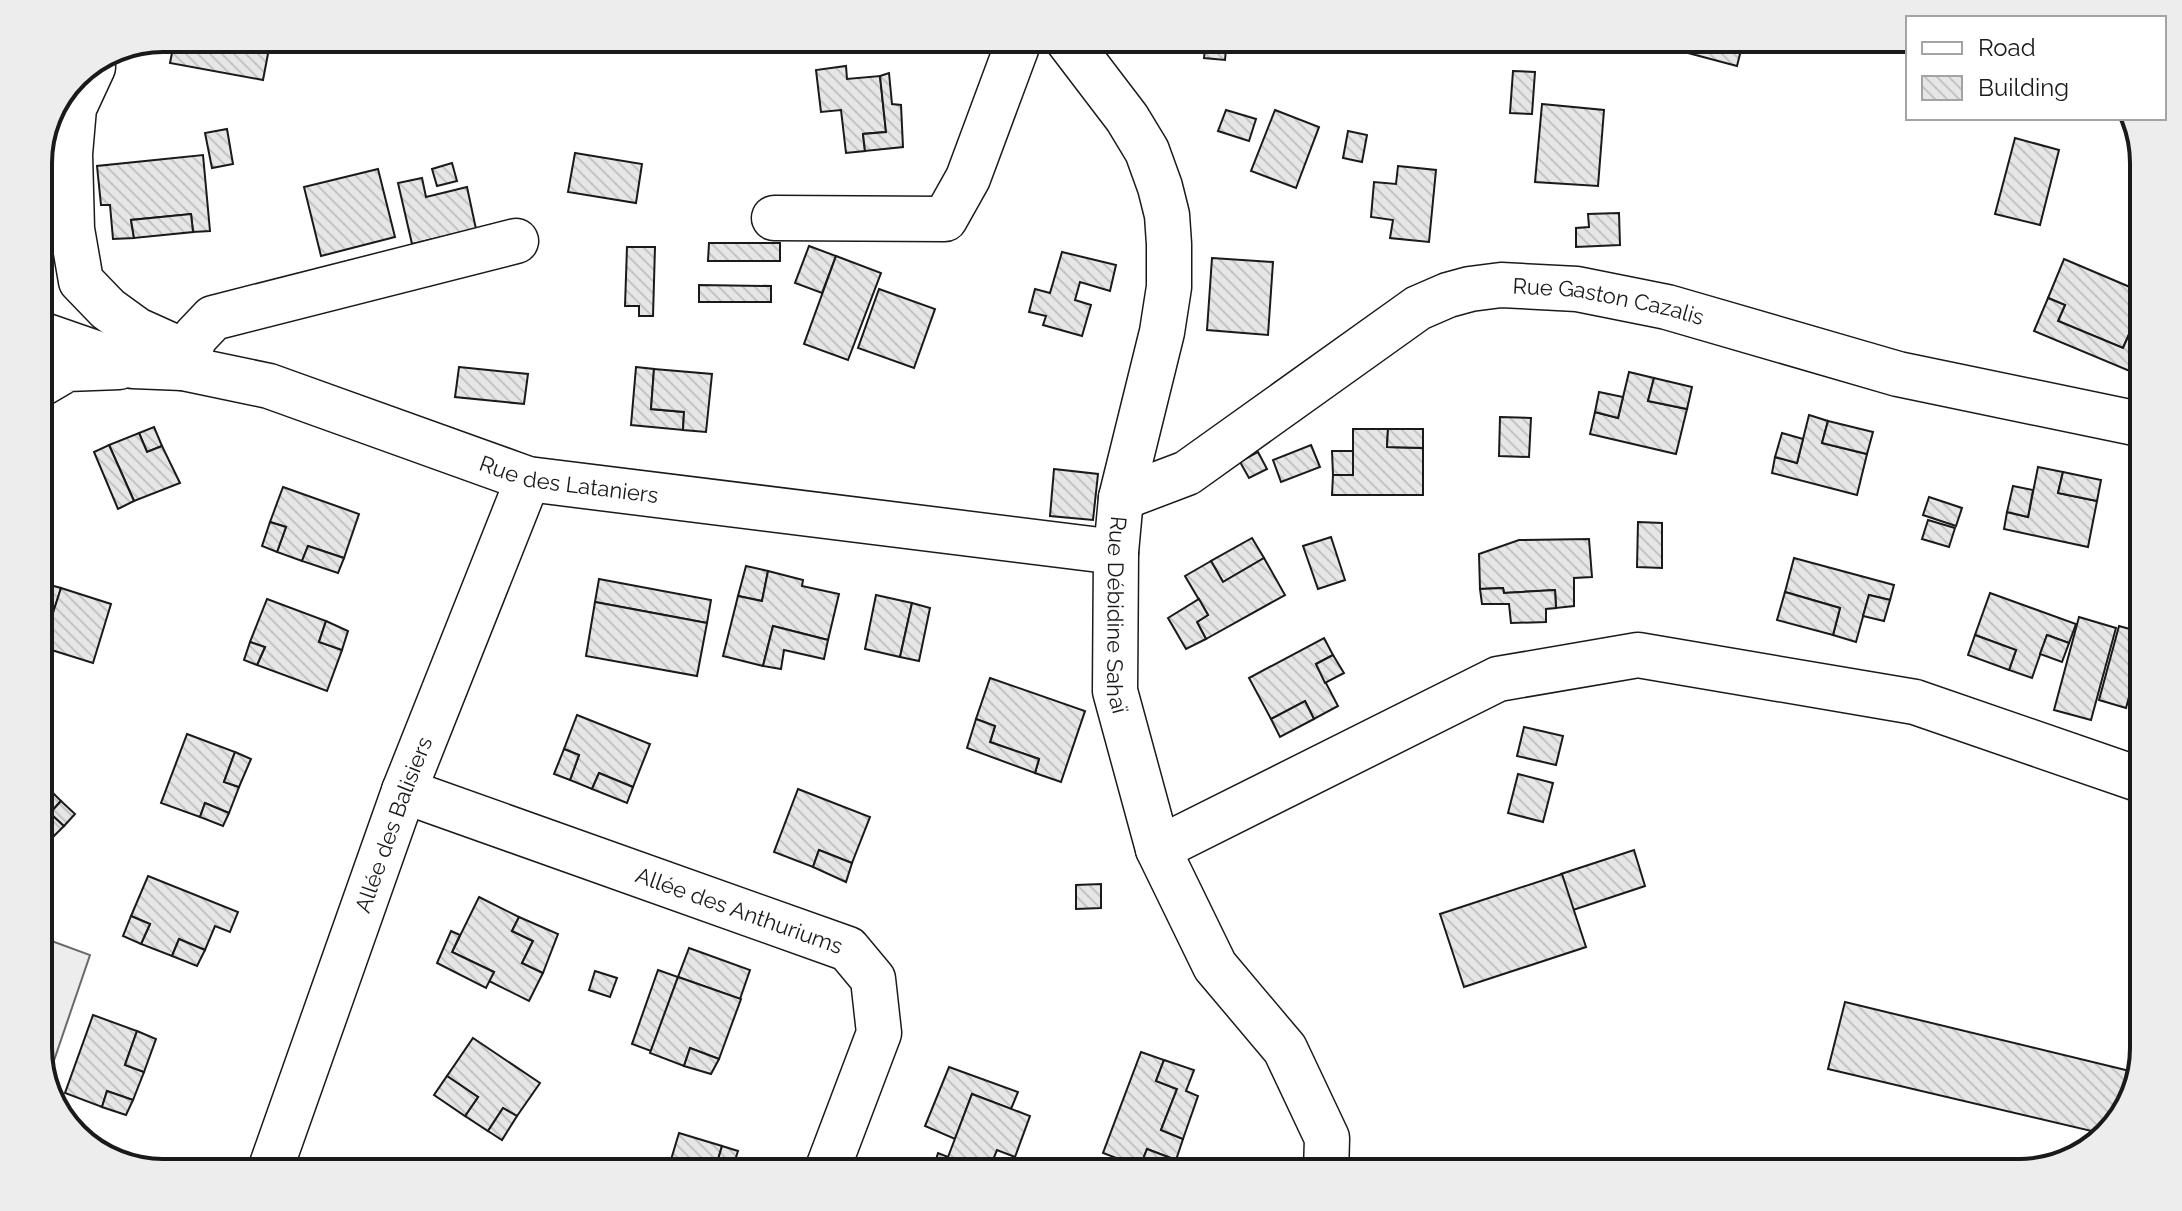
<svg xmlns="http://www.w3.org/2000/svg" width="2182" height="1211" font-family="Raleway,sans-serif">
	<defs>
		<pattern id="building-back-hatch" width="6" height="6" patternUnits="userSpaceOnUse" patternTransform="scale(2)"><rect width="6" height="6" fill="#e6e6e6"/><path d="M-1 5l2 2M0 0l6 6M5-1l2 2" fill="none" stroke="#c5c5c5"/></pattern>
	</defs>
	<rect width="100%" height="100%" fill="#fff"/>
	<!-- built -->
	<path fill="#ededed" stroke="#6a6a6a" stroke-width="2" d="M38,936L90,955L47,1081L38,1056Z"/>
	<!-- building -->
	<g fill="url(#building-back-hatch)" stroke="#1a1a1a" stroke-width="2">
		<path d="M175,38H271L263,80L170,63Z"/>
		<path d="M1206,38H1227L1225,60L1204,58Z"/>
		<path d="M1677,38H1744L1737,66L1673,49Z"/>
		<path d="M846,66L847,79L880,76L886,132L863,134L865,151L846,153L841,110L821,112L816,70Z"/>
		<path d="M1513,71L1535,72L1532,114L1510,113Z"/>
		<path d="M889,73L892,104L901,105L903,147L865,151L863,134L886,132L880,76Z"/>
		<path d="M1542,104L1604,110L1598,186L1535,182Z"/>
		<path d="M1226,110L1256,119L1249,141L1218,131Z"/>
		<path d="M1275,110L1319,127L1296,188L1251,171Z"/>
		<path d="M227,129L233,164L212,168L205,133Z"/>
		<path d="M1348,131L1367,135L1362,162L1343,158Z"/>
		<path d="M2015,138L2059,150L2040,225L1995,214Z"/>
		<path d="M575,153L642,164L636,203L568,192Z"/>
		<path d="M203,155L210,231L193,232L191,214L131,220L134,238L113,239L110,205H101L97,166Z"/>
		<path d="M452,163L457,181L437,186L432,169Z"/>
		<path d="M1398,166L1436,170L1429,242L1390,238L1393,220L1371,217L1374,182L1396,184Z"/>
		<path d="M378,169L395,237L321,256L304,187Z"/>
		<path d="M422,178L426,197L467,187L476,229L412,244L398,183Z"/>
		<path d="M1619,213L1620,245L1576,247V228L1589,227L1588,214Z"/>
		<path d="M191,214L193,232L134,238L131,220Z"/>
		<path d="M709,243H780V261H708Z"/>
		<path d="M809,246L836,256L822,293L795,283Z"/>
		<path d="M627,247H655L653,316H639V306H625Z"/>
		<path d="M1062,252L1116,265L1110,291L1080,282L1075,300L1091,305L1082,336L1043,325L1046,316L1029,312L1035,289L1050,293Z"/>
		<path d="M836,256L881,273L848,360L804,344Z"/>
		<path d="M1212,258L1273,262L1268,335L1207,330Z"/>
		<path d="M2064,259L2144,293V338L2130,332L2123,348L2058,321L2065,305L2048,298Z"/>
		<path d="M699,285L771,286V302H699Z"/>
		<path d="M879,289L935,309L914,368L858,348Z"/>
		<path d="M2048,298L2065,305L2058,321L2123,348L2130,332L2144,338V345L2132,372L2034,331Z"/>
		<path d="M459,367L528,374L524,404L455,397Z"/>
		<path d="M636,367L654,369L651,409L684,412L683,430L631,425Z"/>
		<path d="M654,369L712,374L706,432L683,430L684,412L651,409Z"/>
		<path d="M1629,372L1654,378L1648,401L1687,409L1676,454L1590,434L1595,412L1618,418Z"/>
		<path d="M1654,378L1692,387L1687,409L1648,401Z"/>
		<path d="M1599,392L1623,397L1618,418L1595,412Z"/>
		<path d="M1809,415L1828,421L1822,443L1867,454L1857,495L1772,473L1775,457L1797,463Z"/>
		<path d="M1500,417L1531,418L1529,457L1499,456Z"/>
		<path d="M1828,421L1873,432L1867,454L1822,443Z"/>
		<path d="M154,427L162,446L147,452L139,433Z"/>
		<path d="M1353,429H1388L1387,447L1423,448V495H1332L1333,475H1353Z"/>
		<path d="M1388,429H1423V448L1387,447Z"/>
		<path d="M139,433L147,452L162,446L180,483L134,501L109,445Z"/>
		<path d="M1782,433L1803,439L1797,463L1775,457Z"/>
		<path d="M109,445L134,501L118,509L94,452Z"/>
		<path d="M1311,445L1320,467L1281,482L1273,460Z"/>
		<path d="M1332,451H1353V475H1333Z"/>
		<path d="M1258,452L1267,469L1249,478L1240,462Z"/>
		<path d="M2038,467L2063,472L2058,493L2097,501L2088,547L2004,529L2007,512L2028,517Z"/>
		<path d="M1054,469L1098,474L1093,520L1050,516Z"/>
		<path d="M2063,472L2101,480L2097,501L2058,493Z"/>
		<path d="M2013,486L2033,490L2028,517L2007,512Z"/>
		<path d="M283,487L359,514L344,558L308,546L302,561L277,552L286,527L270,522Z"/>
		<path d="M1929,497L1962,508L1956,526L1923,515Z"/>
		<path d="M1928,520L1955,528L1949,547L1922,539Z"/>
		<path d="M270,522L286,527L277,552L262,546Z"/>
		<path d="M1638,522L1662,523V568L1637,567Z"/>
		<path d="M1331,537L1345,580L1318,589L1303,546Z"/>
		<path d="M1252,538L1264,558L1223,582L1211,561Z"/>
		<path d="M1589,539L1592,577L1574,578V606L1556,608L1555,590L1504,593L1503,588L1480,589L1479,554L1519,540Z"/>
		<path d="M308,546L344,558L338,573L302,561Z"/>
		<path d="M1264,558L1285,595L1206,639L1197,622L1208,615L1185,576L1211,561L1223,582Z"/>
		<path d="M1794,558L1894,585L1890,600L1869,595L1856,642L1833,635L1840,608L1785,592Z"/>
		<path d="M746,566L768,571L762,601L738,596Z"/>
		<path d="M768,571L803,580L802,586L839,594L828,640L773,626L763,666L723,656L738,596L762,601Z"/>
		<path d="M599,579L711,600L707,623L595,602Z"/>
		<path d="M43,583L61,588L42,648L38,647V598Z"/>
		<path d="M61,588L111,604L93,663L42,647Z"/>
		<path d="M1503,588L1504,593L1555,590L1556,608L1546,609V622L1511,623L1509,604H1482L1480,589Z"/>
		<path d="M1785,592L1840,608L1833,635L1777,620Z"/>
		<path d="M1990,593L2076,624L2069,643L2047,635L2032,678L2009,670L2016,650L1975,635Z"/>
		<path d="M876,595L912,603L900,657L865,649Z"/>
		<path d="M1869,595L1890,600L1884,621L1863,616Z"/>
		<path d="M267,599L326,621L319,642L342,650L327,691L257,665L265,647L250,642Z"/>
		<path d="M1199,599L1208,615L1197,622L1206,639L1186,649L1168,618Z"/>
		<path d="M595,602L707,623L697,676L586,656Z"/>
		<path d="M912,603L930,608L919,661L900,657Z"/>
		<path d="M2079,617L2116,628L2091,720L2054,710Z"/>
		<path d="M326,621L348,631L342,650L319,642Z"/>
		<path d="M773,626L828,640L824,659L784,650L781,669L763,666Z"/>
		<path d="M2119,626L2144,633V642L2126,708L2099,700Z"/>
		<path d="M1975,635L2016,650L2009,670L1968,655Z"/>
		<path d="M2047,635L2069,643L2062,662L2040,654Z"/>
		<path d="M1324,638L1333,655L1316,664L1338,706L1314,719L1305,701L1271,719L1249,678Z"/>
		<path d="M250,642L265,647L257,665L244,660Z"/>
		<path d="M1333,655L1344,673L1325,683L1316,664Z"/>
		<path d="M990,678L1085,711L1061,782L1035,773L1039,759L990,742L995,726L976,719Z"/>
		<path d="M1305,701L1314,719L1280,737L1271,719Z"/>
		<path d="M577,715L650,744L633,787L599,773L592,789L570,780L579,755L564,749Z"/>
		<path d="M976,719L995,726L990,742L1039,759L1035,773L967,748Z"/>
		<path d="M1524,727L1563,736L1556,765L1517,756Z"/>
		<path d="M187,734L235,752L224,782L239,787L229,813L205,803L200,817L161,803Z"/>
		<path d="M564,749L579,755L570,780L554,774Z"/>
		<path d="M235,752L251,759L239,787L224,782Z"/>
		<path d="M599,773L633,787L627,803L592,789Z"/>
		<path d="M1518,774L1553,783L1543,822L1508,813Z"/>
		<path d="M38,778L61,801L50,813L64,826L38,852Z"/>
		<path d="M798,789L870,817L852,863L819,850L813,867L774,852Z"/>
		<path d="M61,801L75,814L64,826L50,813Z"/>
		<path d="M205,803L229,813L223,826L200,817Z"/>
		<path d="M819,850L852,863L846,882L813,867Z"/>
		<path d="M1634,850L1645,886L1573,910L1561,874Z"/>
		<path d="M1562,874L1586,947L1464,987L1440,914Z"/>
		<path d="M148,876L238,912L230,932L215,926L205,950L179,939L172,956L141,944L150,924L131,916Z"/>
		<path d="M1101,884V908L1076,909V885Z"/>
		<path d="M479,897L519,917L512,931L533,941L522,963L543,973L529,1001L489,981L494,972L452,952Z"/>
		<path d="M131,916L150,924L141,944L123,936Z"/>
		<path d="M519,917L558,934L543,973L522,963L533,941L512,931Z"/>
		<path d="M451,931L460,935L452,952L494,972L486,988L437,963Z"/>
		<path d="M179,939L205,950L197,966L172,956Z"/>
		<path d="M689,948L750,970L740,999L678,977Z"/>
		<path d="M658,970L678,977L651,1051L632,1044Z"/>
		<path d="M595,971L617,978L610,997L589,990Z"/>
		<path d="M678,977L741,999L719,1059L690,1048L684,1066L650,1053Z"/>
		<path d="M1845,1002L2138,1073L2128,1110L2104,1134L1828,1069Z"/>
		<path d="M93,1015L137,1031L125,1065L144,1072L133,1100L107,1091L102,1107L65,1093Z"/>
		<path d="M137,1031L156,1039L144,1072L125,1065Z"/>
		<path d="M473,1038L540,1083L517,1116L503,1108L488,1131L465,1116L478,1097L447,1076Z"/>
		<path d="M690,1048L719,1059L711,1074L684,1066Z"/>
		<path d="M1141,1052L1164,1060L1156,1081L1177,1089L1161,1130L1183,1139L1176,1160L1147,1149L1140,1167L1103,1153Z"/>
		<path d="M1164,1060L1194,1070L1186,1091L1198,1096L1183,1139L1161,1130L1177,1089L1156,1081Z"/>
		<path d="M949,1067L1018,1092L1011,1109L972,1094L955,1139L925,1126Z"/>
		<path d="M447,1076L478,1097L465,1116L434,1095Z"/>
		<path d="M107,1091L133,1100L126,1115L102,1107Z"/>
		<path d="M972,1094L1030,1116L1015,1157L997,1150L990,1167L1002,1173H954L934,1166L938,1153L948,1157Z"/>
		<path d="M503,1108L517,1116L502,1140L488,1131Z"/>
		<path d="M679,1133L722,1146L714,1173H667Z"/>
		<path d="M722,1146L738,1151L731,1173H714Z"/>
		<path d="M1147,1149L1176,1160L1171,1173H1157L1140,1167Z"/>
	</g>
	<g fill="none" stroke-linecap="round" stroke-linejoin="round">
		<!-- minor casing -->
		<g stroke="#1a1a1a" stroke-width="47">
			<g id="minor">
				<path id="s1" d="M1066,38L1127,118L1147,151L1160,187L1167,215L1169,244V287L1162,332L1121,498L1116,552L1115,691L1158,849L1215,966L1285,1049L1327,1138L1326,1173"/>
				<path d="M93,67L74,108L70,154L72,229L81,281L108,309L137,330L188,353"/>
				<path d="M774,218L945,219L968,178L1020,38"/>
				<path id="s2" d="M38,333L133,366L183,368L269,386L528,479L1116,552"/>
				<path d="M183,368L195,337L213,318L516,241"/>
				<path d="M38,386L67,369L119,367"/>
				<path id="s3" d="M1121,498L1187,473L1418,308L1448,295L1470,289L1501,285L1577,289L1667,307L1898,374L2144,425"/>
				<path id="s4" d="M404,791L848,949L873,979L879,1033L826,1173"/>
				<path d="M1158,849L1498,679L1638,655L1915,702L2144,781"/>
				<path id="s5" d="M269,1173L404,791L528,479"/>
			</g>
		</g>
		<!-- minor -->
		<use href="#minor" stroke="#fff" stroke-width="44"/>
	</g>
	<g text-anchor="middle" dominant-baseline="central" stroke-width="6" stroke-linejoin="round" paint-order="stroke">
		<!-- street labels -->
		<g font-size="22" fill="#1a1a1a" stroke="#fff">
			<text stroke="none"><textPath href="#s3" startOffset="550">Rue Gaston Cazalis</textPath></text>
			<text stroke="none"><textPath href="#s2" startOffset="554">Rue des Lataniers</textPath></text>
			<text stroke="none"><textPath href="#s1" startOffset="612">Rue Débidine Sahaï</textPath></text>
			<text stroke="none"><textPath href="#s5" startOffset="370">Allée des Balisiers</textPath></text>
			<text stroke="none"><textPath href="#s4" startOffset="356">Allée des Anthuriums</textPath></text>
		</g>
	</g>
	<!-- crop -->
	<path d="M0 0H2182V1211H0ZM163 52H2019A111 111 0 0 1 2130 163V1048A111 111 0 0 1 2019 1159H163A111 111 0 0 1 52 1048V163A111 111 0 0 1 163 52Z" fill="#ededed" fill-rule="evenodd"/>
	<path fill="none" stroke="#1a1a1a" stroke-width="4" d="M163 52H2019A111 111 0 0 1 2130 163V1048A111 111 0 0 1 2019 1159H163A111 111 0 0 1 52 1048V163A111 111 0 0 1 163 52Z"/>
	<!-- legend -->
	<rect x="1906" y="16" width="260" height="104" fill="#ffffff" stroke="#a3a3a3" stroke-width="2"/>
	<rect x="1922" y="42" width="40" height="12" fill="#ffffff" stroke="#a3a3a3" stroke-width="2"/>
	<text x="1978" y="56" font-size="24" fill="#1a1a1a">Road</text>
	<rect x="1922" y="76" width="40" height="24" fill="url(#building-back-hatch)" stroke="#a3a3a3" stroke-width="2"/>
	<text x="1978" y="96" font-size="24" fill="#1a1a1a">Building</text>
</svg>
